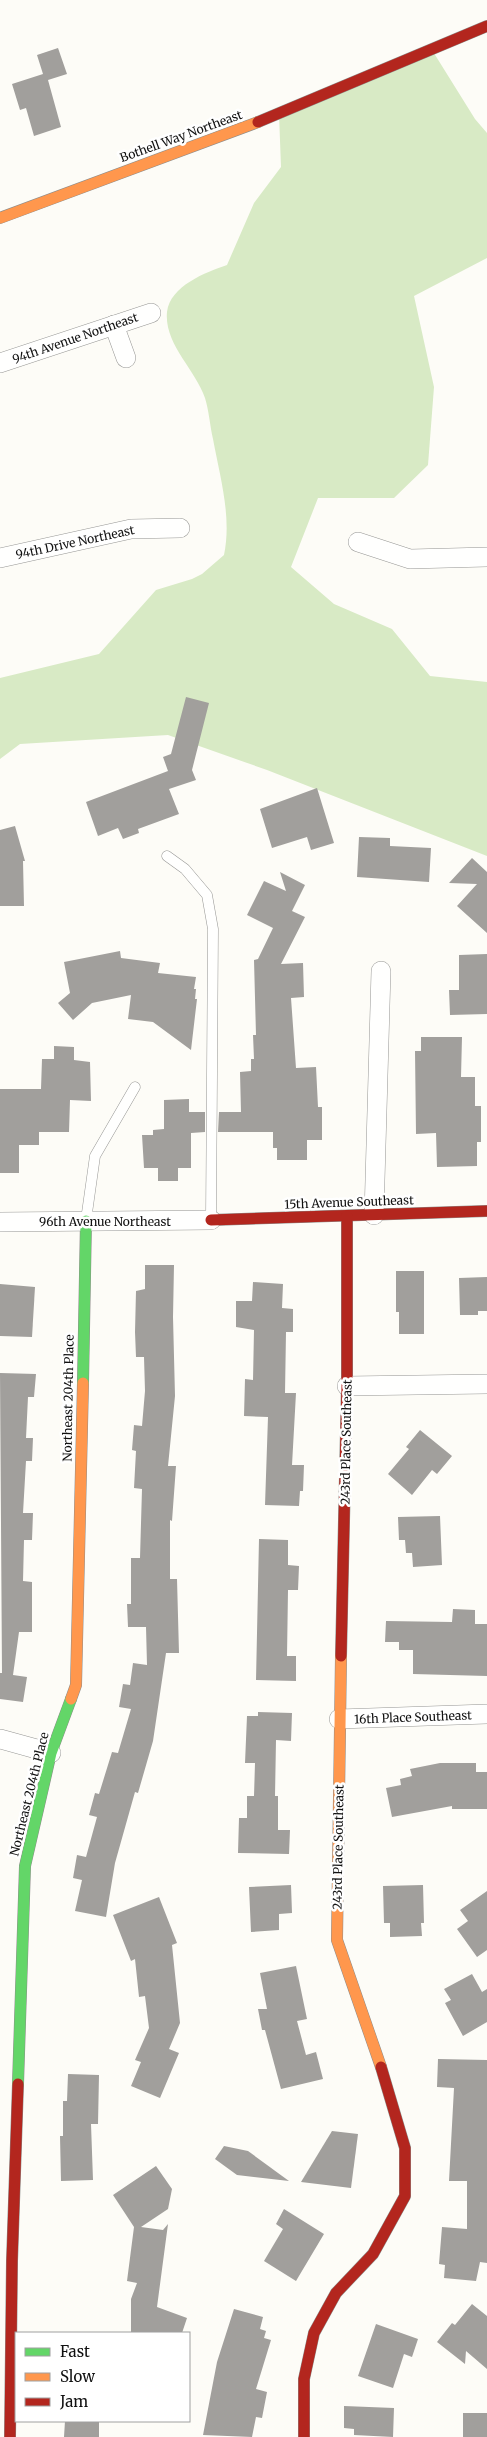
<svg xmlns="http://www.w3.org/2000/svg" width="487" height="2437" font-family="Merriweather,serif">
	<rect width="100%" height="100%" fill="#fdfcf7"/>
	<!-- forest -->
	<path fill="#d8eac5" d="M432,50L475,119L487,133V258L414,296L434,387L428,465L394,498H318L291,567L334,604L392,629L430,676L487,682V856L267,770L168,735L20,744L0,759V678L99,654L156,590L192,579L202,574L224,555C232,517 220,477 213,439C210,426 209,411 205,398C195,369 164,344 167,312C170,286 206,272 227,265L254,203L281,167L279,114Z"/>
	<!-- building -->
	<g fill="#a19f9c">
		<path d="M58,48L67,74L48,80L61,127L34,136L26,108L20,110L12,84L43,74L37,55Z"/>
		<path d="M186,697L209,703L192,770L196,780L169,789L179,814L138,829L139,833L123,839L118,828L98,836L86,802L168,771L163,757L171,754Z"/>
		<path d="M317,788L334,843L311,850L307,837L272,848L260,809Z"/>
		<path d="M15,826L25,861H23L24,906H0V830Z"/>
		<path d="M359,837L390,838V846L431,848L429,882L357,877Z"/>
		<path d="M472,858L487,872V933L457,906L477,884L449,883Z"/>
		<path d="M280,872L305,885L292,911L305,917L281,964L303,963L304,997L291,998L296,1068L316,1067L318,1107H322V1140H307V1160H277V1148H273V1132H218L219,1112H241L240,1072L251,1071V1059H254L253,1035H256L254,960L258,959L273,928L247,915L264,881L286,891Z"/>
		<path d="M120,951L121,958L160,963L158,973L196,977L194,989H196L195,999H197L191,1050L153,1022L128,1019L131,995L92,1003L73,1020L58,1003L70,993L64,962Z"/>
		<path d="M487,954V1014L450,1015L449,990H459V955Z"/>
		<path d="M421,1037H462L461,1077H475V1106H481V1142H477V1166L437,1167L436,1133L416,1134L415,1051H421Z"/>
		<path d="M54,1046L74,1047V1060L90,1062L91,1101L70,1100L69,1132H39V1145H19V1173H0V1089H41L42,1059H54Z"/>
		<path d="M189,1099V1112H205V1132L191,1133V1168H178V1181H158V1168H144L142,1135H153V1130L164,1129V1100Z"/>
		<path d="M145,1265H174L173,1317L175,1396L168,1466H176L172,1521L170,1520V1579H177L179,1653H166L153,1741L138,1793L135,1792L115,1863L106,1917L75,1911L82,1880L73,1878L77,1855L86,1857L97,1817L89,1815L95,1793L99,1794L112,1752L118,1753L131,1709L119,1707L123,1684L130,1685L133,1663L147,1665L146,1627H128L127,1604H131V1558H140L142,1489L134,1488L136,1451L132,1450L134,1425L142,1426L145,1391L144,1357H136L135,1332L136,1291L145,1289Z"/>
		<path d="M396,1271H424V1334H399V1312H396Z"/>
		<path d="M487,1277V1311H478V1315H460L459,1278Z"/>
		<path d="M253,1282L283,1284L282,1308L293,1309V1332H286L285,1393H296L292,1465H304L303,1491H300L299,1506L265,1505L268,1417L244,1416L245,1379L253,1380L254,1330L236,1327V1301H252Z"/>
		<path d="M0,1284L35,1287L32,1337L0,1336Z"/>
		<path d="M0,1373L36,1374L34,1397H28L26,1438H33L32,1461H26L23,1513H33L32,1540H24L23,1581L32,1582V1632H19L13,1675L27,1677L23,1702L0,1699V1673H2Z"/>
		<path d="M420,1430L452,1456L437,1474L432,1470L412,1495L388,1474L409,1449L406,1447Z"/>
		<path d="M440,1516L442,1565L413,1567L412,1553H406L405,1540H399L398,1517Z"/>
		<path d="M259,1539L288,1540V1565L299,1566L298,1590H288L287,1656H296V1681L256,1680Z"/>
		<path d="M453,1609L475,1610V1624H487V1676L413,1674V1650H399V1642H385L386,1621L452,1622Z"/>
		<path d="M258,1712L292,1713L291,1741L276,1740L275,1796H278V1830H290L289,1854L238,1853L239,1818H247V1796H254L255,1763H245L247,1716H258Z"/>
		<path d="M440,1763H476V1772H487V1809H452V1806L392,1817L386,1788L401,1785L400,1779L412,1776L410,1769Z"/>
		<path d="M291,1885L292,1913L279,1914V1930L251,1932L249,1887Z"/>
		<path d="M423,1885L424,1923H421L422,1936L390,1937V1923H384L383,1886Z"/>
		<path d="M487,1891V1950L477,1957L457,1929L468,1921L460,1910Z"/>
		<path d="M159,1897L177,1943L172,1945L180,2023L169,2049L179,2053L160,2098L131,2086L141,2062L135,2060L149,2028L145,1996L139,1997L135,1959L131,1961L113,1915Z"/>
		<path d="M296,1966L307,2019L297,2021L306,2055L316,2052L323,2079L281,2089L265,2030H262L258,2009H267L260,1973Z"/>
		<path d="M472,1974L482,1992L487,1989V2022L463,2036L445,2003L451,2000L444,1989Z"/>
		<path d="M438,2059L487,2060V2263L480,2262L476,2281L444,2278L445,2265L439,2264L442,2227L467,2229V2181H449L454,2088L437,2087Z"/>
		<path d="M68,2074L99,2075L98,2124H91L93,2180L61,2181L60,2136H63V2101H67Z"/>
		<path d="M332,2131L358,2134L351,2188L301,2182Z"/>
		<path d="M224,2146L248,2151L289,2181L237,2175L215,2159Z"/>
		<path d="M156,2166L172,2189L168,2209L141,2227L163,2230L168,2224L157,2307L187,2318L182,2333H131V2299L137,2283L127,2281L134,2227L113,2195Z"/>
		<path d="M284,2209L324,2234L296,2281L264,2261L283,2229L276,2224Z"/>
		<path d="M472,2304L487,2316V2369L466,2351L465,2364L437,2342L452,2323L455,2325Z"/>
		<path d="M234,2309L263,2317L260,2329L266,2331L264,2338L271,2340L256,2389L267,2392L262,2418L256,2417L252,2437L203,2435L217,2362Z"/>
		<path d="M376,2324L418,2339L412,2357L404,2354L393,2388L358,2376Z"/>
		<path d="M344,2406L394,2408L393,2437L354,2435V2429L344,2428Z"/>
		<rect x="463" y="2413" width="24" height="24"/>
		<path d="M65,2421H99V2437H64Z"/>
	</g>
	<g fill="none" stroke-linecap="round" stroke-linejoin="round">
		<!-- lane casing -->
		<g stroke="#979795" stroke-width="11">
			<g id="lane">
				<path d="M167,856L185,869L207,895L213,929L211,1220"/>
				<path d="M86,1220L95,1156L135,1087"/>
			</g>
		</g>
		<!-- street casing -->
		<g stroke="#979795" stroke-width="20">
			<g id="street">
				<path d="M114,325L126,358"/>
				<path d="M0,363L151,313"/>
				<path d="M358,542L410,559L487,557"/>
				<path d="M0,558L131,529L180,528"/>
				<path d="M374,1215L381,971"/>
				<path d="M0,1222L211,1220"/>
				<path d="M347,1386L487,1384"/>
				<path d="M339,1719L487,1714"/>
				<path d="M0,1739L51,1753"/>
			</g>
		</g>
		<!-- fast casing -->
		<g stroke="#8e8d8b" stroke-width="12">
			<g id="fast">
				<path d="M83,1383L86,1221"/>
				<path d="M18,2084L25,1866L51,1753L71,1699"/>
			</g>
		</g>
		<!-- slow casing -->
		<g stroke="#8e8d8b" stroke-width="12">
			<g id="slow">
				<path d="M0,218L258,122"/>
				<path d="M341,1656L337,1940L381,2067"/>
				<path d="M71,1699L76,1685L83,1383"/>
			</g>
		</g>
		<!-- jam casing -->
		<g stroke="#8e8d8b" stroke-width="12">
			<g id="jam">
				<path d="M258,122L487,26"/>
				<path d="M211,1220L487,1211"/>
				<path d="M341,1656L347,1386V1216"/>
				<path d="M10,2437L12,2261L18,2084"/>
				<path d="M304,2437V2379L314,2333L336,2293L373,2254L405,2196V2148L381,2067"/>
			</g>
		</g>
		<!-- lane -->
		<use href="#lane" stroke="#fffffe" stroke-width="10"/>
		<!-- street -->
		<use href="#street" stroke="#fffffe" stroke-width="19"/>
		<!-- fast -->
		<use href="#fast" stroke="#63d668" stroke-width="11"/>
		<!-- slow -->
		<use href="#slow" stroke="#ff974d" stroke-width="11"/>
		<!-- jam -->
		<use href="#jam" stroke="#b3261e" stroke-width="11"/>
	</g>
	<g text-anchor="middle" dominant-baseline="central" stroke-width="5" stroke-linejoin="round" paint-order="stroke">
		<!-- street labels -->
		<g font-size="12" fill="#111" stroke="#fff">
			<text transform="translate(181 136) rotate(-20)">Bothell Way Northeast</text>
			<text transform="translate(75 338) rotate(-19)">94th Avenue Northeast</text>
			<text transform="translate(75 542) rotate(-12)">94th Drive Northeast</text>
			<text transform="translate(349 1202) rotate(-2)">15th Avenue Southeast</text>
			<text x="105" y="1221">96th Avenue Northeast</text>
			<text transform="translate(68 1398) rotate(-89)">Northeast 204th Place</text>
			<text transform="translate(346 1442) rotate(-89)">243rd Place Southeast</text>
			<text transform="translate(413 1717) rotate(-2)">16th Place Southeast</text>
			<text transform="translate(29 1794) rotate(-76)">Northeast 204th Place</text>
			<text transform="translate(338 1847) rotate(-89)">243rd Place Southeast</text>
		</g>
	</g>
	<!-- legend -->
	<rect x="15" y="2332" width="175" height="90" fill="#ffffff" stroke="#a0a0a0"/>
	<rect x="25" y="2348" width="25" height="8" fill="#63d668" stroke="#a0a0a0"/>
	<text x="60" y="2357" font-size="15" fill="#111111">Fast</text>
	<rect x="25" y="2373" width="25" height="8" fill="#ff974d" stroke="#a0a0a0"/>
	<text x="60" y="2382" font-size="15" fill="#111111">Slow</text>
	<rect x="25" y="2398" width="25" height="8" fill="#b3261e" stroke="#a0a0a0"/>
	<text x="60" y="2407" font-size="15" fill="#111111">Jam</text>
</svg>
